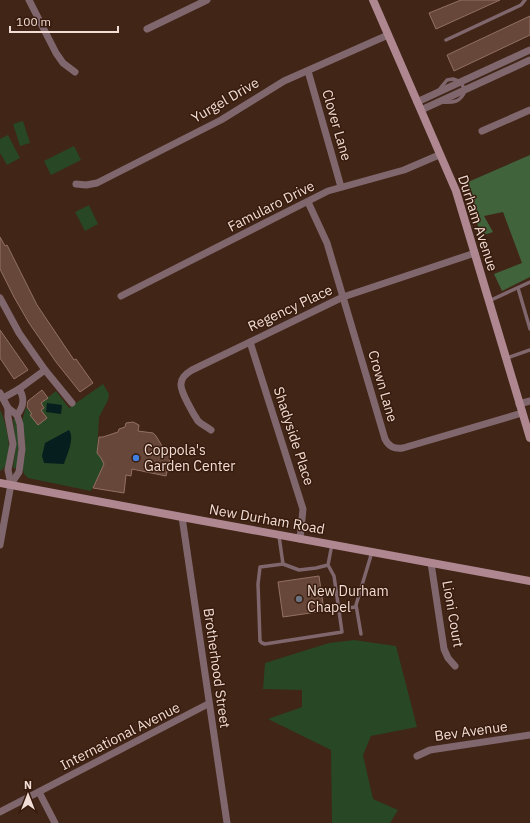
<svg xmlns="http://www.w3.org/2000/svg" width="530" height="823" font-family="'IBM Plex Sans',sans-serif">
	<rect width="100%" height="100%" fill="#412517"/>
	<!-- green -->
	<g fill="#284724">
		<path d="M23,121L30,143L20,146L13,124Z"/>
		<path d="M8,135L20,158L7,165L0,153V139Z"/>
		<path d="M74,146L81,160L51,175L44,161Z"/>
		<path d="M89,205L98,224L85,231L75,212Z"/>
		<path d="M103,384L109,394L108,400L99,417L97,453L101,458L104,464L91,491L28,478L24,474L22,466L25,451V441L22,421L26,407L32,414L30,415L44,408L41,403L56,391L69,408Z"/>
		<path d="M0,410C7,423 16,463 0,471Z"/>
		<path d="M13,419H15C20,435 19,450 17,467L14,469L13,466L16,447Z"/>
		<path d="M354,640L396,646L417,727L371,736L363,755L373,799L398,810L390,823H332L331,750L268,719L302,707V690L263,689L265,663L329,643Z"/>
	</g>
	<!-- forest -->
	<path fill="#40633c" d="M530,155V277L502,291L494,274L522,263L503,212L484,216L493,232L481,236L469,196L468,182Z"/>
	<!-- water -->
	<g fill="#071e1f">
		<path d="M47,403L62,405L61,414L46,412Z"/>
		<path d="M69,430C75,438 67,455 64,464L44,463L42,456L45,443Z"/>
	</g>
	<!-- building -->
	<g fill="#674739" stroke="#937162">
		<path d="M461,0H500L436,29L429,13Z"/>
		<path d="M530,16V35L454,71L447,55Z"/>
		<path d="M0,237L5,246L7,245L37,305L74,360L76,359L93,383L80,392L56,362L29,323L14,297L0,269Z"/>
		<path d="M0,330L28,370L14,379L0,358Z"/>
		<path d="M42,390L48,398L41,403L44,408L41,410L47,418L38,425L30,415L32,414L27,407L28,401Z"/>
		<path d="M133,422L139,425L138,431L153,433L156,436L170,459L166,476L132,469L131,476L126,475L124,493L93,488L104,464L101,458L97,453L99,437H103L118,432L119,429L125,427L126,423Z"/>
		<path d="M319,576L324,611L283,617L278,582Z"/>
	</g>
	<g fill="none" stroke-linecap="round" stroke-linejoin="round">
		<!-- lane -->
		<g stroke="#7f676d" stroke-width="3.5">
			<path d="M446,40L521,5L525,0"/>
			<path d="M438,91L447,80L453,79L461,82L465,91C461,102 453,103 442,102"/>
			<path d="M518,288L530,329"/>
			<path d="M489,301L530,282"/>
			<path d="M507,358L530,350"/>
			<path d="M279,536L283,564"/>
			<path d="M328,565L316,568L299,570L283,564L260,567L258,584L260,641L262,643L265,644L342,632L334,576L328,565L332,544"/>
			<path d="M339,609L356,607"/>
			<path d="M361,634L356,605L372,552"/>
		</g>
		<!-- street -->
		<g stroke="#7f676d" stroke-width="7">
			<path d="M29,0L56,53L63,63L75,72"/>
			<path d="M147,29L207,0"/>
			<path d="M308,71L341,187"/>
			<path d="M417,102L530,50"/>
			<path d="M421,110L530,60"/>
			<path d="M482,131L530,110"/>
			<path d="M76,184L86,185L97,183L221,120L284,81L388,35"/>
			<path d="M308,202L327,243L385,439C389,447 394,449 403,448L522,413"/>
			<path d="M121,296L328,191L404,170L439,155"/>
			<path d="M0,298L19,333L45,370L72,403"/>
			<path d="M250,342L303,509L300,539"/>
			<path d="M0,393L8,408L17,415L20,424L22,449L19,472L11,484"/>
			<path d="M3,398L19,389L45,370"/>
			<path d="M519,404L530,401"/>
			<path d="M17,415C24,406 25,398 19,389"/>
			<path d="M211,430C207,427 202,425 198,421C194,415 180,391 181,384C181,378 187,373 192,370L343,297L475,253"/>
			<path d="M182,517L227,823"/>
			<path d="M0,545L11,484L8,470L13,444L8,417V408"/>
			<path d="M431,563L444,649L448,658L455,666"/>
			<path d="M417,756L430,750L530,735"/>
			<path d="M39,792L55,823"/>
			<path d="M0,812L208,704"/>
		</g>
		<!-- secondary -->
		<g stroke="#ae8791" stroke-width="8">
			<path d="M373,0L456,191L530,438"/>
			<path d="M0,483L182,517L530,581"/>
		</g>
	</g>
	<!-- markers -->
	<circle fill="#3f7fe0" stroke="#371b0d" stroke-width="1.5" cx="136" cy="458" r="4"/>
	<circle fill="#6b7280" stroke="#371b0d" stroke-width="1.5" cx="299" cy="599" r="4"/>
	<g text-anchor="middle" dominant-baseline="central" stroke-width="3" stroke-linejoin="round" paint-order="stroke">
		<!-- street labels -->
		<g font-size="14" fill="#f1ddd5" stroke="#371b0d">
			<text transform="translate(225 100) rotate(-30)">Yurgel Drive</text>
			<text transform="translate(337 125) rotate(74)">Clover Lane</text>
			<text transform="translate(271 206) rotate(-27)">Famularo Drive</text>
			<text transform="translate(478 223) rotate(72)">Durham Avenue</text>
			<text transform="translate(290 308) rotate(-25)">Regency Place</text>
			<text transform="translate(383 386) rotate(74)">Crown Lane</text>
			<text transform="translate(294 436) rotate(72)">Shadyside Place</text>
			<text transform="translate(267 519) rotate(10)">New Durham Road</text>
			<text transform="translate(453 614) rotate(80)">Lioni Court</text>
			<text transform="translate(217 668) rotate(82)">Brotherhood Street</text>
			<text transform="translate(471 731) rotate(-8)">Bev Avenue</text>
			<text transform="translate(120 736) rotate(-27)">International Avenue</text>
		</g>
		<!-- poi labels -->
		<g font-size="14" fill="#f1ddd5" stroke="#371b0d" text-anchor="start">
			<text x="144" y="450">Coppola's<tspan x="144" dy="16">Garden Center</tspan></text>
			<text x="307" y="591">New Durham<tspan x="307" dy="16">Chapel</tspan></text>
		</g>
	</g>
	<!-- north arrow -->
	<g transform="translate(28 795)" stroke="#371b0d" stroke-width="3" paint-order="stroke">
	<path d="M0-3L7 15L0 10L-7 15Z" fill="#f1ddd5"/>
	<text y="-6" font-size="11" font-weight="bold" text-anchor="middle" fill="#f1ddd5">N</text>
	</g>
	<!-- scale -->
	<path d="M10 26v6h108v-6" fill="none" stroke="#f1ddd5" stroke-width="2"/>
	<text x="16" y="26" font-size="12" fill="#f1ddd5" stroke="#371b0d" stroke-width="3" paint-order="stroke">100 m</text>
</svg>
